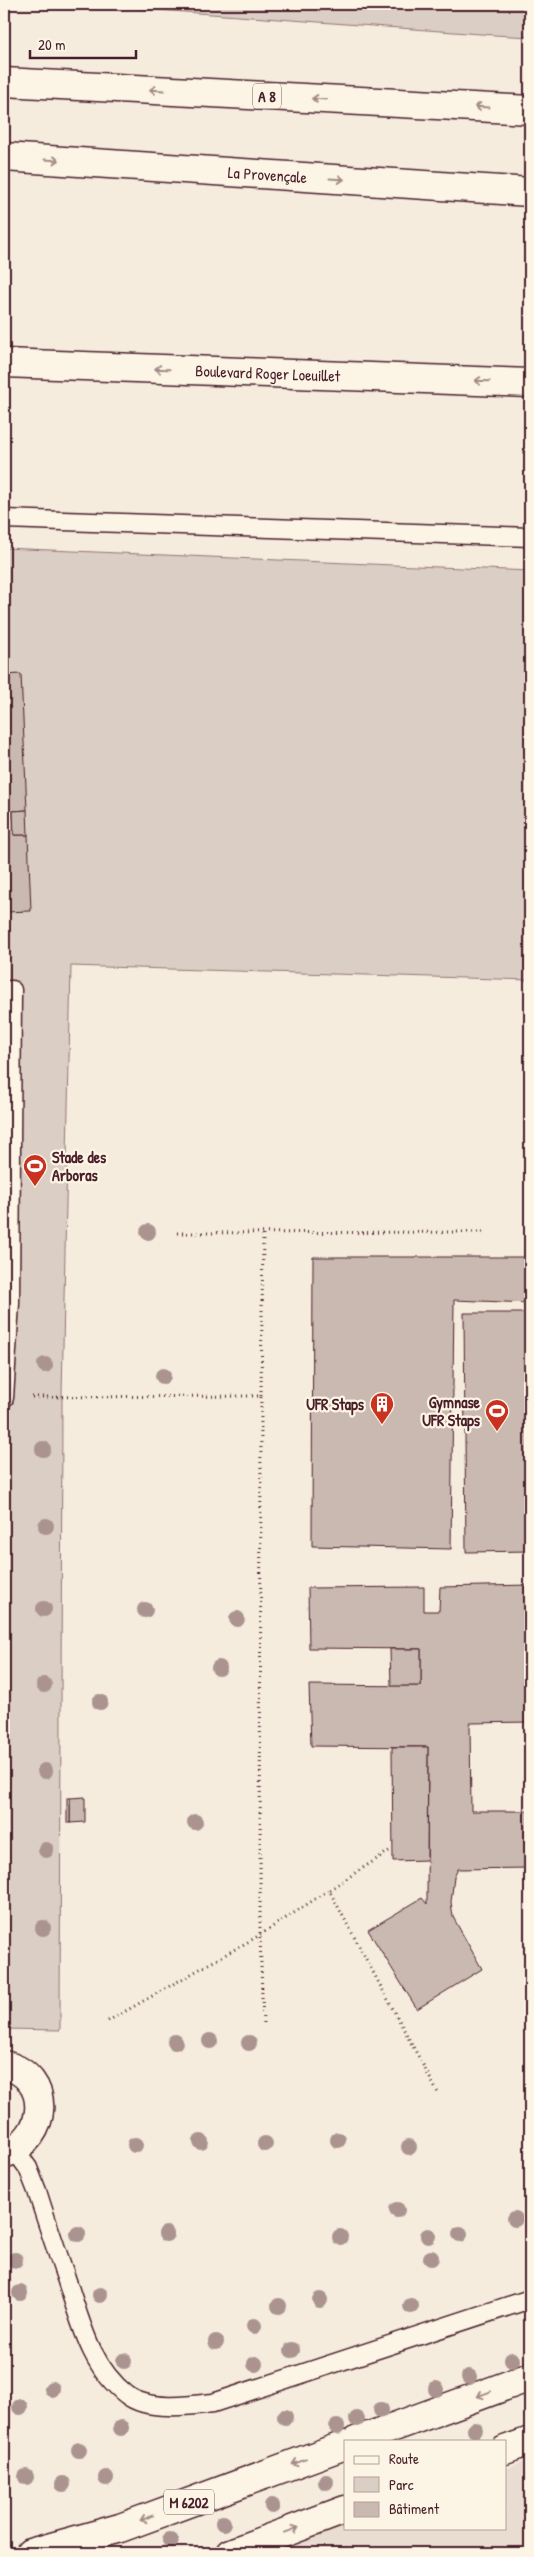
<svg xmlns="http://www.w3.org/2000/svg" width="534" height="2557" font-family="'Patrick Hand',sans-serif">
	<rect width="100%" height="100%" fill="#f5ecde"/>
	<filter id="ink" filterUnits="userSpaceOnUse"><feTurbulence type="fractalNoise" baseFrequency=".02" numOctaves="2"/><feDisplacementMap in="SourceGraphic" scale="10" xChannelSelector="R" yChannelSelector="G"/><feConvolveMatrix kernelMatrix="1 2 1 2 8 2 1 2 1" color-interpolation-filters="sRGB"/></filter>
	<g filter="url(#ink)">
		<!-- built -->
		<path fill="#e8ddd0" d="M530,2460V2553H266L345,2525V2528H505V2469Z"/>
		<!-- green -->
		<g fill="#dbcec4" stroke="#927678">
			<path d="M76,4H530V37L494,35Z"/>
			<path d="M4,548L530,571V980L71,966L62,1395L60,2030L4,2029Z"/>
		</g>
		<!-- building -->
		<g fill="#cab9b1" stroke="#4a1f2b">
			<path d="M21,674L27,810L13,811L14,835H28L31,911L4,912V675Z"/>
			<path d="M27,810L28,835H14L13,811Z"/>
			<path d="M313,1257H530V1303L454,1300L451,1549L312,1546Z"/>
			<path d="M464,1313H530V1551L466,1552Z"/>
			<path d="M530,1585V1722L470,1723L471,1811H530V1868L458,1869L454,1877L451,1902L453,1917L482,1969L417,2009L368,1930L422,1898L427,1904L428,1747L311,1746L309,1685L421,1686V1649L309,1648L308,1588L424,1587V1611H439L440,1587Z"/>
			<path d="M390,1649H421V1686H391Z"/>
			<path d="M392,1747H428L427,1860L393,1861Z"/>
			<path d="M85,1797V1822L70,1823V1798Z"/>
			<rect x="67" y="1798" width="3" height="25"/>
		</g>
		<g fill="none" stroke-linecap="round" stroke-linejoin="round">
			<!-- lane casing -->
			<g stroke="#4a1f2b" stroke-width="21">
				<g id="lane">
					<path d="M4,519L530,537"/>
					<path d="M4,991L12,990L10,1303L4,1398"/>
					<path d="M15,2150L28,2168L37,2191C46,2220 56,2249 66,2278C80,2319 90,2367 127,2395C147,2411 189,2406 213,2403L530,2299"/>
				</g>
			</g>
			<!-- street casing -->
			<g stroke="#4a1f2b" stroke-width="31">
				<g id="street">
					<path id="s1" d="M4,363L530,383"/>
					<path d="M4,2065C53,2076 49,2139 4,2154"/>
				</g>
			</g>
			<!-- primary casing -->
			<g stroke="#4a1f2b" stroke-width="31">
				<g id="primary">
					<path d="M356,2441L530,2377"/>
					<path d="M505,2450L530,2441"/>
					<path d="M30,2553L120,2528L345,2445"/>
					<path d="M230,2553L345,2510"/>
				</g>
			</g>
			<!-- highway casing -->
			<g stroke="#4a1f2b" stroke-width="31">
				<g id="highway">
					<path d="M4,82L530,110"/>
					<path id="s2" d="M4,157L530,192"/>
				</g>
			</g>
			<!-- path -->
			<g stroke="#4a1f2b" stroke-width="3" stroke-dasharray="1 4" stroke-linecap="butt">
				<path d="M177,1233L485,1232"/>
				<path d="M261,1396L263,1234"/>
				<path d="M32,1397L261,1396L260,1935L263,2024"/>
				<path d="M389,1851L329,1890L438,2093"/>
				<path d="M108,2021L260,1935L329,1890"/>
			</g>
			<!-- lane -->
			<use href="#lane" stroke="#fcf5e5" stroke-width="18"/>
			<!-- street -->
			<use href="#street" stroke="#fcf5e5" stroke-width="28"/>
			<!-- primary -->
			<use href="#primary" stroke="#fcf5e5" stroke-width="28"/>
			<!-- highway -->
			<use href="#highway" stroke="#fcf5e5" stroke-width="28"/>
		</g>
		<!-- trees -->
		<g fill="#ab9390">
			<circle cx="148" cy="1232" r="8"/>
			<circle cx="45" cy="1365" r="8"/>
			<circle cx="163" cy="1376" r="8"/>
			<circle cx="43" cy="1449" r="8"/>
			<circle cx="46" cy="1526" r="8"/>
			<circle cx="44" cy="1609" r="8"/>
			<circle cx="145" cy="1610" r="8"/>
			<circle cx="237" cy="1619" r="8"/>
			<circle cx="219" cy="1668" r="8"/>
			<circle cx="44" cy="1685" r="8"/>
			<circle cx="100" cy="1702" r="8"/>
			<circle cx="45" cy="1771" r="8"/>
			<circle cx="195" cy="1822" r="8"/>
			<circle cx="46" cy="1850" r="8"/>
			<circle cx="43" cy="1928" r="8"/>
			<circle cx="210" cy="2041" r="8"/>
			<circle cx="175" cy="2042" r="8"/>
			<circle cx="249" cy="2043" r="8"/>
			<circle cx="338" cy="2140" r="8"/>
			<circle cx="201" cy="2142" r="8"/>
			<circle cx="265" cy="2144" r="8"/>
			<circle cx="135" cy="2145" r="8"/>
			<circle cx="409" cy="2147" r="8"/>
			<circle cx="397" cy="2210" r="8"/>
			<circle cx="515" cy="2219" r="8"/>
			<circle cx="78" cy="2234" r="8"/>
			<circle cx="166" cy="2234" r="8"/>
			<circle cx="460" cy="2234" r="8"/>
			<circle cx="428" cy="2236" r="8"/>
			<circle cx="340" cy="2237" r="8"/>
			<circle cx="431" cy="2258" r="8"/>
			<circle cx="15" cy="2260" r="8"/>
			<circle cx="20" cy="2293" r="8"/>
			<circle cx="100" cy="2295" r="8"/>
			<circle cx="320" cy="2300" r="8"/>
			<circle cx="279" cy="2306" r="8"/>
			<circle cx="411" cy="2306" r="8"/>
			<circle cx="254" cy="2326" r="8"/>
			<circle cx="216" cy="2342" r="8"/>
			<circle cx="292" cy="2350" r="8"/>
			<circle cx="512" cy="2360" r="8"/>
			<circle cx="124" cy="2361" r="8"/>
			<circle cx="255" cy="2364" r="8"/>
			<circle cx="469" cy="2377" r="8"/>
			<circle cx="52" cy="2389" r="8"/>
			<circle cx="436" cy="2389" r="8"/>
			<circle cx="20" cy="2407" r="8"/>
			<circle cx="381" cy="2410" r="8"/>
			<circle cx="285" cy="2417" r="8"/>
			<circle cx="357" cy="2419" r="8"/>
			<circle cx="337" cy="2427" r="8"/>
			<circle cx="121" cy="2428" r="8"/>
			<circle cx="475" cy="2430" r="8"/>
			<circle cx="79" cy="2450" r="8"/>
			<circle cx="26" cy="2477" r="8"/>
			<circle cx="106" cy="2478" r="8"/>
			<circle cx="326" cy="2482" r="8"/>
			<circle cx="63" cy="2484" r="8"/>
			<circle cx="272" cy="2506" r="8"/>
			<circle cx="223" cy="2523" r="8"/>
			<circle cx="170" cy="2540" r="8"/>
		</g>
		<!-- one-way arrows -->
		<defs><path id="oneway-shaft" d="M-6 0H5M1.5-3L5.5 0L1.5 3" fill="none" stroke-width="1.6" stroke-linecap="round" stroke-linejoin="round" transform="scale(1.25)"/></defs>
		<g stroke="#a38a88">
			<use href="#oneway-shaft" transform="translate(157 90) rotate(-177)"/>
			<use href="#oneway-shaft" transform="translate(319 99) rotate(-177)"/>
			<use href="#oneway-shaft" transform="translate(482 107) rotate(-177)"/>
			<use href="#oneway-shaft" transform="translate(52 160) rotate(4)"/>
			<use href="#oneway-shaft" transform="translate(337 179) rotate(4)"/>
			<use href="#oneway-shaft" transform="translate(162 369) rotate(-178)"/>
			<use href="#oneway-shaft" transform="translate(482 381) rotate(-178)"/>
			<use href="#oneway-shaft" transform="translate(484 2394) rotate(160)"/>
			<use href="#oneway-shaft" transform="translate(299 2462) rotate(160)"/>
			<use href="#oneway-shaft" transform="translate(147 2518) rotate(160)"/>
			<use href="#oneway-shaft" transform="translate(292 2530) rotate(-20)"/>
		</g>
	</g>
	<!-- icons -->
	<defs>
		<g id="stadium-pin" transform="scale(1.25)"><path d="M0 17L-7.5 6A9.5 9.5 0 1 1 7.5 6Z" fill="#c8321e" stroke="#fcf5e5"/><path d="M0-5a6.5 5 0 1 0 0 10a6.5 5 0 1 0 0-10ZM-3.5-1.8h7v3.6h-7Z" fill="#fff"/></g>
		<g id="building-pin" transform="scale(1.25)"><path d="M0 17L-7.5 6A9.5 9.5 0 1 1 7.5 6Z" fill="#c8321e" stroke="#fcf5e5"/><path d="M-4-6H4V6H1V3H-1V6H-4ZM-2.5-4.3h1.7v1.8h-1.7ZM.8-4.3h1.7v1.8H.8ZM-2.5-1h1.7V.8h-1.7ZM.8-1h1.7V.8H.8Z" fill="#fff"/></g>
	</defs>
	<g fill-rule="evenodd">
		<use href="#stadium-pin" x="35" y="1166"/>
		<use href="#building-pin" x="382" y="1404"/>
		<use href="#stadium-pin" x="497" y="1411"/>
	</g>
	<g text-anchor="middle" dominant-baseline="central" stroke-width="4.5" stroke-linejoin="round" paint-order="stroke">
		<!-- shield labels -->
		<g fill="#fcf5e5" stroke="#7f5f63" stroke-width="1">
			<rect x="253" y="83.5" width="28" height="25" rx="4"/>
			<rect x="164" y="2489.5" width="50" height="25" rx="4"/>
		</g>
		<g font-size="15" font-weight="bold" fill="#4a1f2b">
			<text x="267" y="96">A 8</text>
			<text x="189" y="2502">M 6202</text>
		</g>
		<!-- street labels -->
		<g font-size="16" fill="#4a1f2b" stroke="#fcf5e5">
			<text stroke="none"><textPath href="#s2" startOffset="264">La Provençale</textPath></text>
			<text stroke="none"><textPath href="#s1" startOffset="264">Boulevard Roger Loeuillet</textPath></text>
		</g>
		<!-- poi labels -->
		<g font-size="16" font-weight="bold" fill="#4a1f2b" stroke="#fcf5e5" text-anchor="end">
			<text x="52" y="1157" text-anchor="start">Stade des<tspan x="52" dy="18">Arboras</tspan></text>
			<text x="480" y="1402">Gymnase<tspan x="480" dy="18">UFR Staps</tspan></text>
			<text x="364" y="1404">UFR Staps</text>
		</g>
	</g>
	<!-- margin -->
	<rect width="534" height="2557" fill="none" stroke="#fcf5e5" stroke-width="20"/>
	<rect x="10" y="10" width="514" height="2537" fill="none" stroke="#4a1f2b" stroke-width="2" filter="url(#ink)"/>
	<!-- legend -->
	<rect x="344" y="2440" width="162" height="90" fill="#fcf5e5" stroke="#b59f9b"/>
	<rect x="354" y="2456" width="25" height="8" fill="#fcf5e5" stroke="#b59f9b"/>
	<text x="389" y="2464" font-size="15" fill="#4a1f2b">Route</text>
	<rect x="354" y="2477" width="25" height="15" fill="#dbcec4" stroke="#b59f9b"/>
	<text x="389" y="2490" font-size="15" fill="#4a1f2b">Parc</text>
	<rect x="354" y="2502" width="25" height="15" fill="#cab9b1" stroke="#b59f9b"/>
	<text x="389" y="2514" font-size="15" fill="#4a1f2b">Bâtiment</text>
	<!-- scale -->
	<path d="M30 50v8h106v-8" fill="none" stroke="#4a1f2b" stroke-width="2.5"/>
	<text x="38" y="50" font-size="15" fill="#4a1f2b" stroke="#fcf5e5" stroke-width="4" paint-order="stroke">20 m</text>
</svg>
